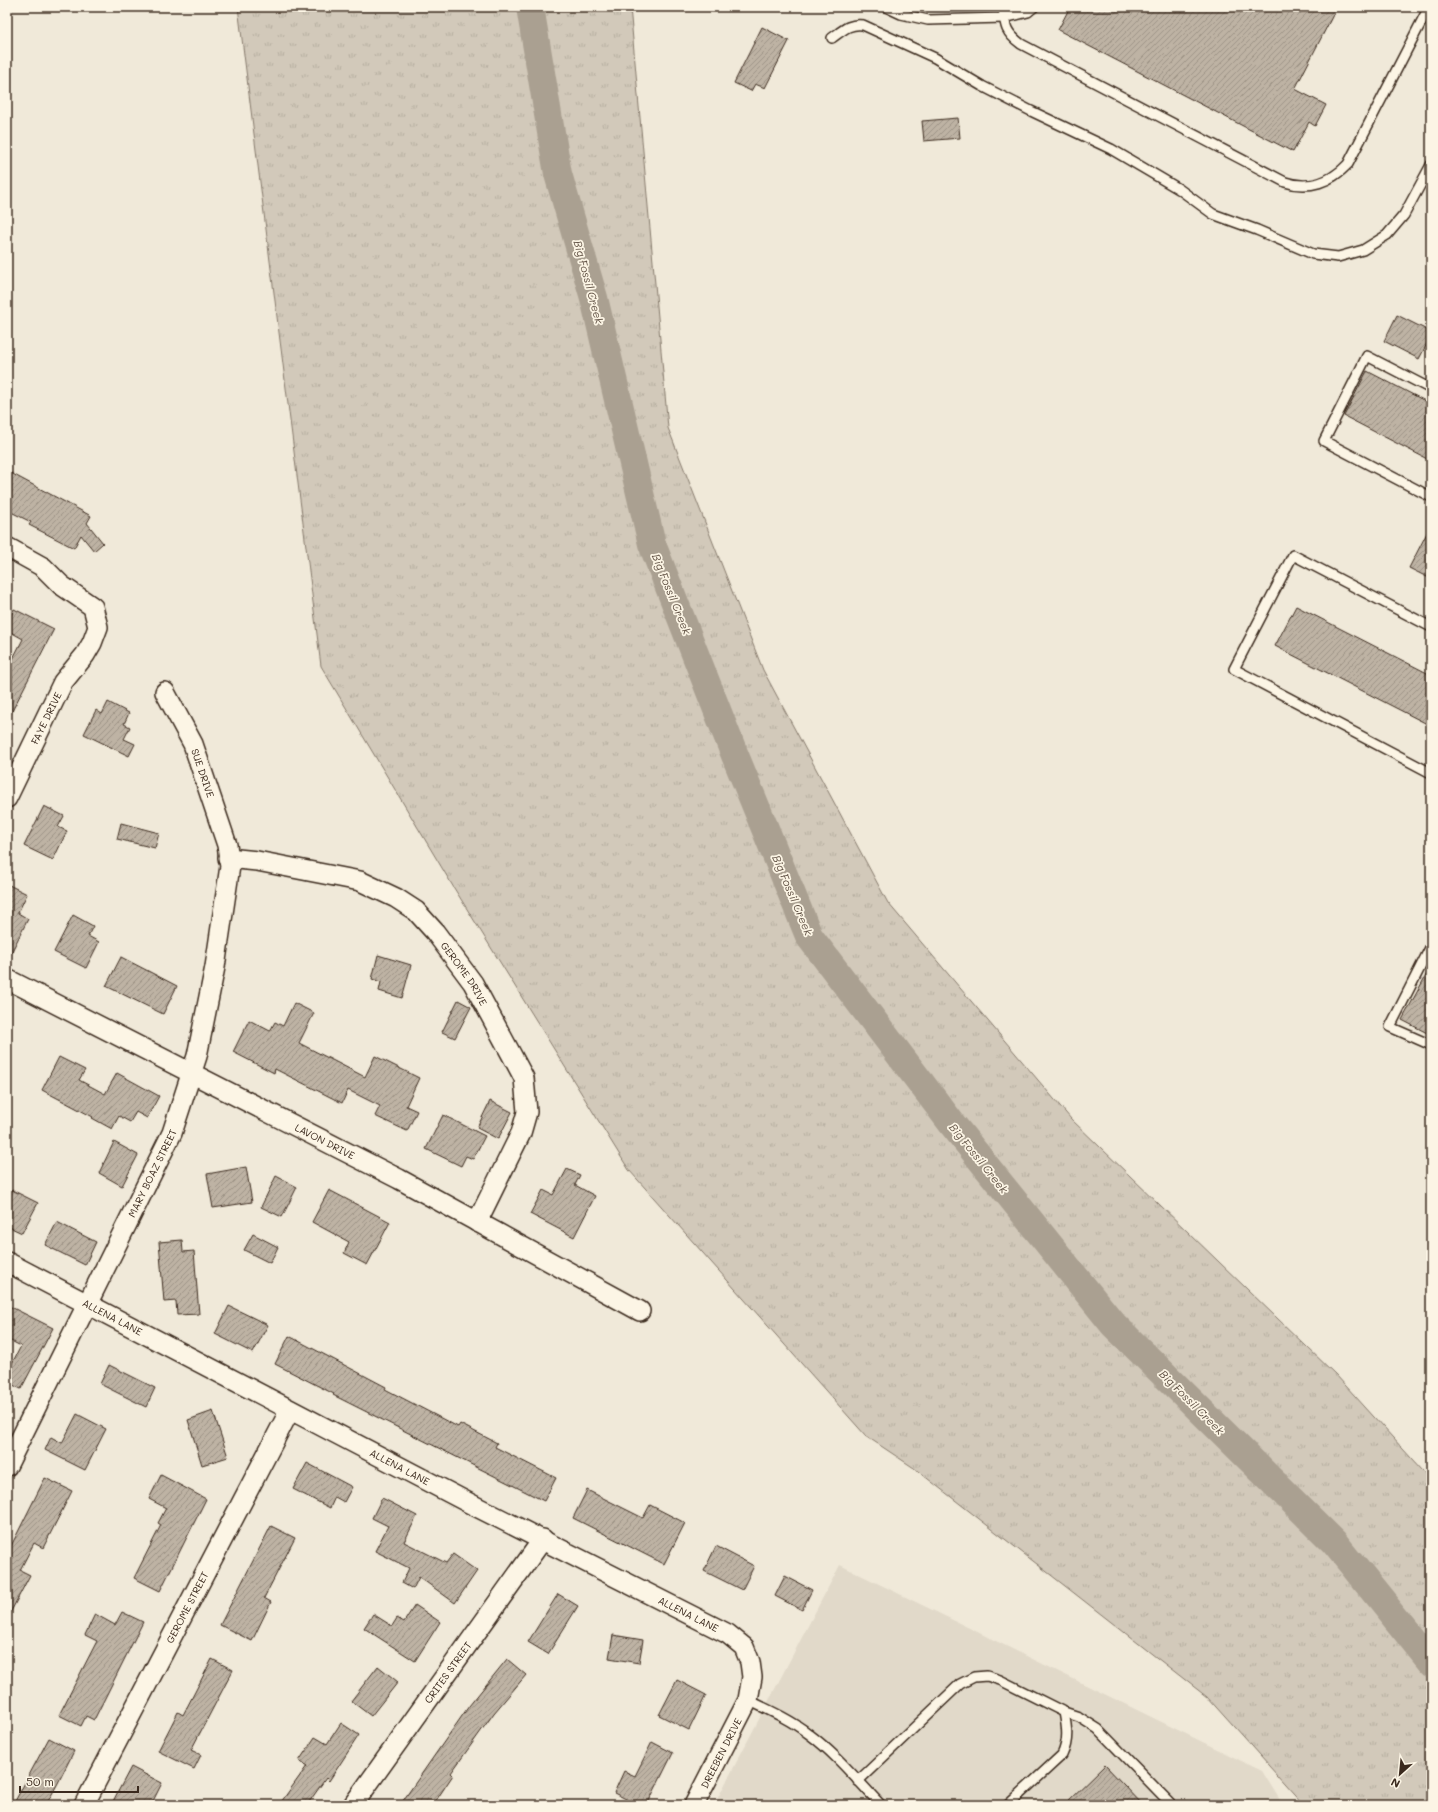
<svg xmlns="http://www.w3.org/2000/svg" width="1438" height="1812" font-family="Mali,sans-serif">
	<defs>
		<pattern id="grass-tufts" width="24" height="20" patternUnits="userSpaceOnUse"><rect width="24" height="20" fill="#d2c9ba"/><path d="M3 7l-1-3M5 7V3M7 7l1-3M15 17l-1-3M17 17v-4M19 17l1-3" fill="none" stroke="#b5ad9f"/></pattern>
		<pattern id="building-hatch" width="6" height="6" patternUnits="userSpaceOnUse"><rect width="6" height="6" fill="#beb3a4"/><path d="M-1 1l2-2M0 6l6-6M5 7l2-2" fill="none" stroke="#9c9285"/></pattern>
	</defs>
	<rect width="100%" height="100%" fill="#f0e9d9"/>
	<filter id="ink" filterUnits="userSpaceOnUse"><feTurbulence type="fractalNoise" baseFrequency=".025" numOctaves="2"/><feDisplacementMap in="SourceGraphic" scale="8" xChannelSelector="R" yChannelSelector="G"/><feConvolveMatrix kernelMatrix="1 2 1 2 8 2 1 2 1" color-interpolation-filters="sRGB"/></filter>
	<g filter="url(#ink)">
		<!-- built -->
		<path fill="#e1d9c9" d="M840,1565L1262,1771L1283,1805H714Z"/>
		<!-- grass -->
		<path fill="url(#grass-tufts)" stroke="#867a6c" d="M238,7H630L668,428L763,670L888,903L1071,1119L1336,1375L1431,1480V1805H1304L1207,1697L914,1468L866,1436L629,1170L454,888L321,666Z"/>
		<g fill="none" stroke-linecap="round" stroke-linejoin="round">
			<!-- river -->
			<path stroke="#aaa091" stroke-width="28" d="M530,7L558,174L594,298L652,544L732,748L809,936L953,1125L1113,1324L1334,1542L1431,1662"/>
		</g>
		<!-- building -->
		<g fill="url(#building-hatch)" stroke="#3b2a1e">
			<path d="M1070,7H1337L1295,89L1326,105L1315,126L1309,122L1293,152L1058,30Z"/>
			<path d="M762,27L789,41L765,88L755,84L751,91L734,83Z"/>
			<path d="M958,118L960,138L924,141L922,121Z"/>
			<path d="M1397,315L1431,332V336L1419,359L1384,341Z"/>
			<path d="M1367,371L1431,404V461L1344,416Z"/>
			<path d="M7,471L91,516L87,523L103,543L94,551L81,535L74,548L29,525L31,522L7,510Z"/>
			<path d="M1431,525V579L1409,568Z"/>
			<path d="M1296,606L1431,675V726L1275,646Z"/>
			<path d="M14,609L54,629L7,721V670L23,639L7,630V623Z"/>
			<path d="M108,702L129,713L124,724L130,727L124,739L135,744L129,756L84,734L96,710L102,714Z"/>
			<path d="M44,806L64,816L58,827L67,831L53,860L24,846Z"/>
			<path d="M121,823L159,833L155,848L117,839Z"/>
			<path d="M7,884L27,894L18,913L28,919L7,961Z"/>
			<path d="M73,915L93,926L88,936L99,942L86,968L54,952Z"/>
			<path d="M378,955L411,965L402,998L379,991L381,982L372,979Z"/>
			<path d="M121,957L177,986L163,1014L106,986Z"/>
			<path d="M1431,966V1035L1402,1020Z"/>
			<path d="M458,1000L471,1007L455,1038L442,1032Z"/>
			<path d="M294,1003L314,1013L299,1043L365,1077L375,1056L419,1078L406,1106L417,1111L407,1131L375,1116L380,1106L348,1090L342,1103L275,1069L274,1073L233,1052L249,1020L270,1031L275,1022L283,1026Z"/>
			<path d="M59,1057L85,1070L79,1080L105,1094L117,1073L159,1096L147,1118L136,1112L130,1122L119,1116L112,1129L92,1118L93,1117L42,1090Z"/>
			<path d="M490,1101L512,1112L498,1139L477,1128Z"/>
			<path d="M443,1115L485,1136L473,1159L466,1156L461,1166L426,1149Z"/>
			<path d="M114,1142L138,1155L122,1186L99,1173Z"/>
			<path d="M246,1167L252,1202L213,1208L207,1174Z"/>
			<path d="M567,1169L580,1175L575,1185L595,1196L574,1237L530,1214L543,1190L553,1195Z"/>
			<path d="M276,1176L297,1187L282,1217L261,1207Z"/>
			<path d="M12,1190L38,1203L22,1233L7,1226V1201Z"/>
			<path d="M329,1190L390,1222L367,1265L344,1253L349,1242L312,1222Z"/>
			<path d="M57,1222L96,1242L85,1265L45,1245Z"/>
			<path d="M253,1234L278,1247L270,1263L244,1250Z"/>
			<path d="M182,1240L183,1252L194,1251L199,1314L177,1315L176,1301L164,1302L159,1242Z"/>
			<path d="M7,1305L53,1328L21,1389L7,1382V1373L21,1346L7,1339Z"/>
			<path d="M229,1306L268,1325L253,1353L215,1334Z"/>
			<path d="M289,1336L386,1387L385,1389L458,1427L460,1424L497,1443L495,1447L556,1478L544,1501L333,1395L334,1394L275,1364Z"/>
			<path d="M109,1365L155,1388L146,1407L100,1384Z"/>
			<path d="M213,1411L228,1457L202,1465L188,1420Z"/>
			<path d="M77,1414L106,1429L85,1470L45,1450L51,1437L62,1443Z"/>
			<path d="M307,1463L352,1487L344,1502L335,1497L330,1508L293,1489Z"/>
			<path d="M161,1475L206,1499L160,1591L134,1578L161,1525L158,1523L166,1508L149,1499Z"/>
			<path d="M45,1478L72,1491L43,1548L34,1543L20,1570L30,1575L7,1619V1554Z"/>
			<path d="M587,1490L643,1518L650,1505L685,1523L664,1564L573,1518Z"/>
			<path d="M382,1498L417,1516L404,1542L446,1563L453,1554L477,1571L455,1603L419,1577L413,1589L402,1583L409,1568L375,1551L388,1526L372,1518Z"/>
			<path d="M271,1526L295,1538L264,1598L271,1602L252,1641L220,1625Z"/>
			<path d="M716,1546L754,1566L742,1590L704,1571Z"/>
			<path d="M785,1576L812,1590L802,1610L775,1596Z"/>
			<path d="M558,1594L578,1606L548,1654L528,1642Z"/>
			<path d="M415,1605L440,1622L415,1661L364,1628L373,1614L392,1626L397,1618L404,1622Z"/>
			<path d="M122,1612L143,1622L94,1720L86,1716L81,1726L59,1715L97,1641L85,1635L95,1614L115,1625Z"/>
			<path d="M613,1635L643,1640L639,1663L609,1658Z"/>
			<path d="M212,1659L233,1670L191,1750L201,1755L194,1769L158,1751L178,1712L183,1715Z"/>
			<path d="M507,1659L526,1675L494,1713L451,1773L453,1775L433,1805H400L469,1706Z"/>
			<path d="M378,1666L398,1682L371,1716L351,1701Z"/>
			<path d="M677,1680L706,1695L689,1730L659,1715Z"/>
			<path d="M341,1723L359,1735L329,1781L326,1778L307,1805H279L307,1766L299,1761L315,1737L327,1744Z"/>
			<path d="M49,1738L74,1751L58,1783L46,1805H13Z"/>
			<path d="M652,1742L673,1753L647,1805H638L614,1793L624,1771L635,1776Z"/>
			<path d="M1105,1765L1143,1805H1064Z"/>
			<path d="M131,1767L162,1783L151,1805H111Z"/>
		</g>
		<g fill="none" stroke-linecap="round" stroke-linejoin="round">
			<!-- service casing -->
			<g stroke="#3b2a1e" stroke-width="12">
				<g id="service">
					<path d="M886,7L901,14L928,20L1004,18L1028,12L1034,7"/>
					<path d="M1003,7C1005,26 1005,32 1021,44L1285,182C1309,190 1331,182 1348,164L1429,7"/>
					<path d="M832,38C843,30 850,23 863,25L935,58L982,86L1031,111L1111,149L1179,189L1213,214L1257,230L1313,254L1338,257L1363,250L1387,235L1404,215L1431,165"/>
					<path d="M1431,389L1367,356L1324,441L1431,497"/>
					<path d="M1431,627L1293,555L1234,669L1431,773"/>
					<path d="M1431,946L1390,1027L1431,1045"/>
					<path d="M748,1700C769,1710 791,1720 809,1734C836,1754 858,1781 881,1805"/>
					<path d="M1064,1712L1079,1717L1098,1729L1172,1805"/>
					<path d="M858,1781L960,1684L974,1677L987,1676L1000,1680L1064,1712C1067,1728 1069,1740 1062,1755L1008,1805"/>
				</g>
			</g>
			<!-- minor casing -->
			<g stroke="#3b2a1e" stroke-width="22">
				<g id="minor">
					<path d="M7,547L43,567L61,585L93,607L98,627L92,643L85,655L63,682L7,798"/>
					<path id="s1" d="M228,858L257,861L360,881L396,898L416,911L435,932L473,983L524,1078L527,1112L521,1133L477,1222"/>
					<path id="s2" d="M7,979L399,1179L640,1311"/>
					<path id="s3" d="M7,1262L471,1504L728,1634L744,1647L750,1662L752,1677L748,1700L694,1805"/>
					<path id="s4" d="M7,1466L172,1133L197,1056L215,967L230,866L227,845L193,744L165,692"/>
					<path id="s5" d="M84,1805L290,1410"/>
					<path id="s6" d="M353,1805L543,1539"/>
				</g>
			</g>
			<!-- service -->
			<use href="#service" stroke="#fcf5e5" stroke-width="9"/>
			<!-- minor -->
			<use href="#minor" stroke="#fcf5e5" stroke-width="19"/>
		</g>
	</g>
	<g text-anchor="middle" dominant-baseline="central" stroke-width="3.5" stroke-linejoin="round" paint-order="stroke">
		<!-- street labels -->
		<g font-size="10" fill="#3b2a1e" stroke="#fcf5e5">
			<text transform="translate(46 718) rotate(-64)">FAYE DRIVE</text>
			<text transform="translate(203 773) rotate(71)">SUE DRIVE</text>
			<text stroke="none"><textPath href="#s1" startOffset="277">GEROME DRIVE</textPath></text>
			<text stroke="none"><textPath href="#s2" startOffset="357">LAVON DRIVE</textPath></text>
			<text stroke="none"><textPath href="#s4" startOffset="327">MARY BOAZ STREET</textPath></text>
			<text stroke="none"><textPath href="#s3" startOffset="119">ALLENA LANE</textPath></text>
			<text stroke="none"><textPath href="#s3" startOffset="443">ALLENA LANE</textPath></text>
			<text stroke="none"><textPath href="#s5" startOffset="223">GEROME STREET</textPath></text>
			<text stroke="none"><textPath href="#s3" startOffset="767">ALLENA LANE</textPath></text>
			<text stroke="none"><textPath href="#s6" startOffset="163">CRITES STREET</textPath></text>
			<text transform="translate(721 1753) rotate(-63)">DREEBEN DRIVE</text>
		</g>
		<!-- water labels -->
		<g font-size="11" font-style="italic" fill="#625346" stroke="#fcf5e5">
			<text transform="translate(589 282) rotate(75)">Big Fossil Creek</text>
			<text transform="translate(672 594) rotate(68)">Big Fossil Creek</text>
			<text transform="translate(793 895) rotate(67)">Big Fossil Creek</text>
			<text transform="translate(979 1158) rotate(51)">Big Fossil Creek</text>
			<text transform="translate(1192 1402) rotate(45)">Big Fossil Creek</text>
		</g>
	</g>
	<!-- margin -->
	<rect width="1438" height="1812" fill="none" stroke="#fcf5e5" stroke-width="24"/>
	<rect x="12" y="12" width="1414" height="1788" fill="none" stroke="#3b2a1e" stroke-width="1.5" filter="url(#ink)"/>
	<!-- north arrow -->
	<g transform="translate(1400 1774) rotate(207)" stroke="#fcf5e5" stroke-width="3" paint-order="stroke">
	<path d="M0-3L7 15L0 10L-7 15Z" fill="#3b2a1e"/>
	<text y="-6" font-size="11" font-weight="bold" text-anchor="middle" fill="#3b2a1e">N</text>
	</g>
	<!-- scale -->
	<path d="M20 1786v6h118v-6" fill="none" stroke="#3b2a1e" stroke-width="2"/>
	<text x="26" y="1786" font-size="12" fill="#3b2a1e" stroke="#fcf5e5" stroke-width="3" paint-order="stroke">50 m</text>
</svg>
